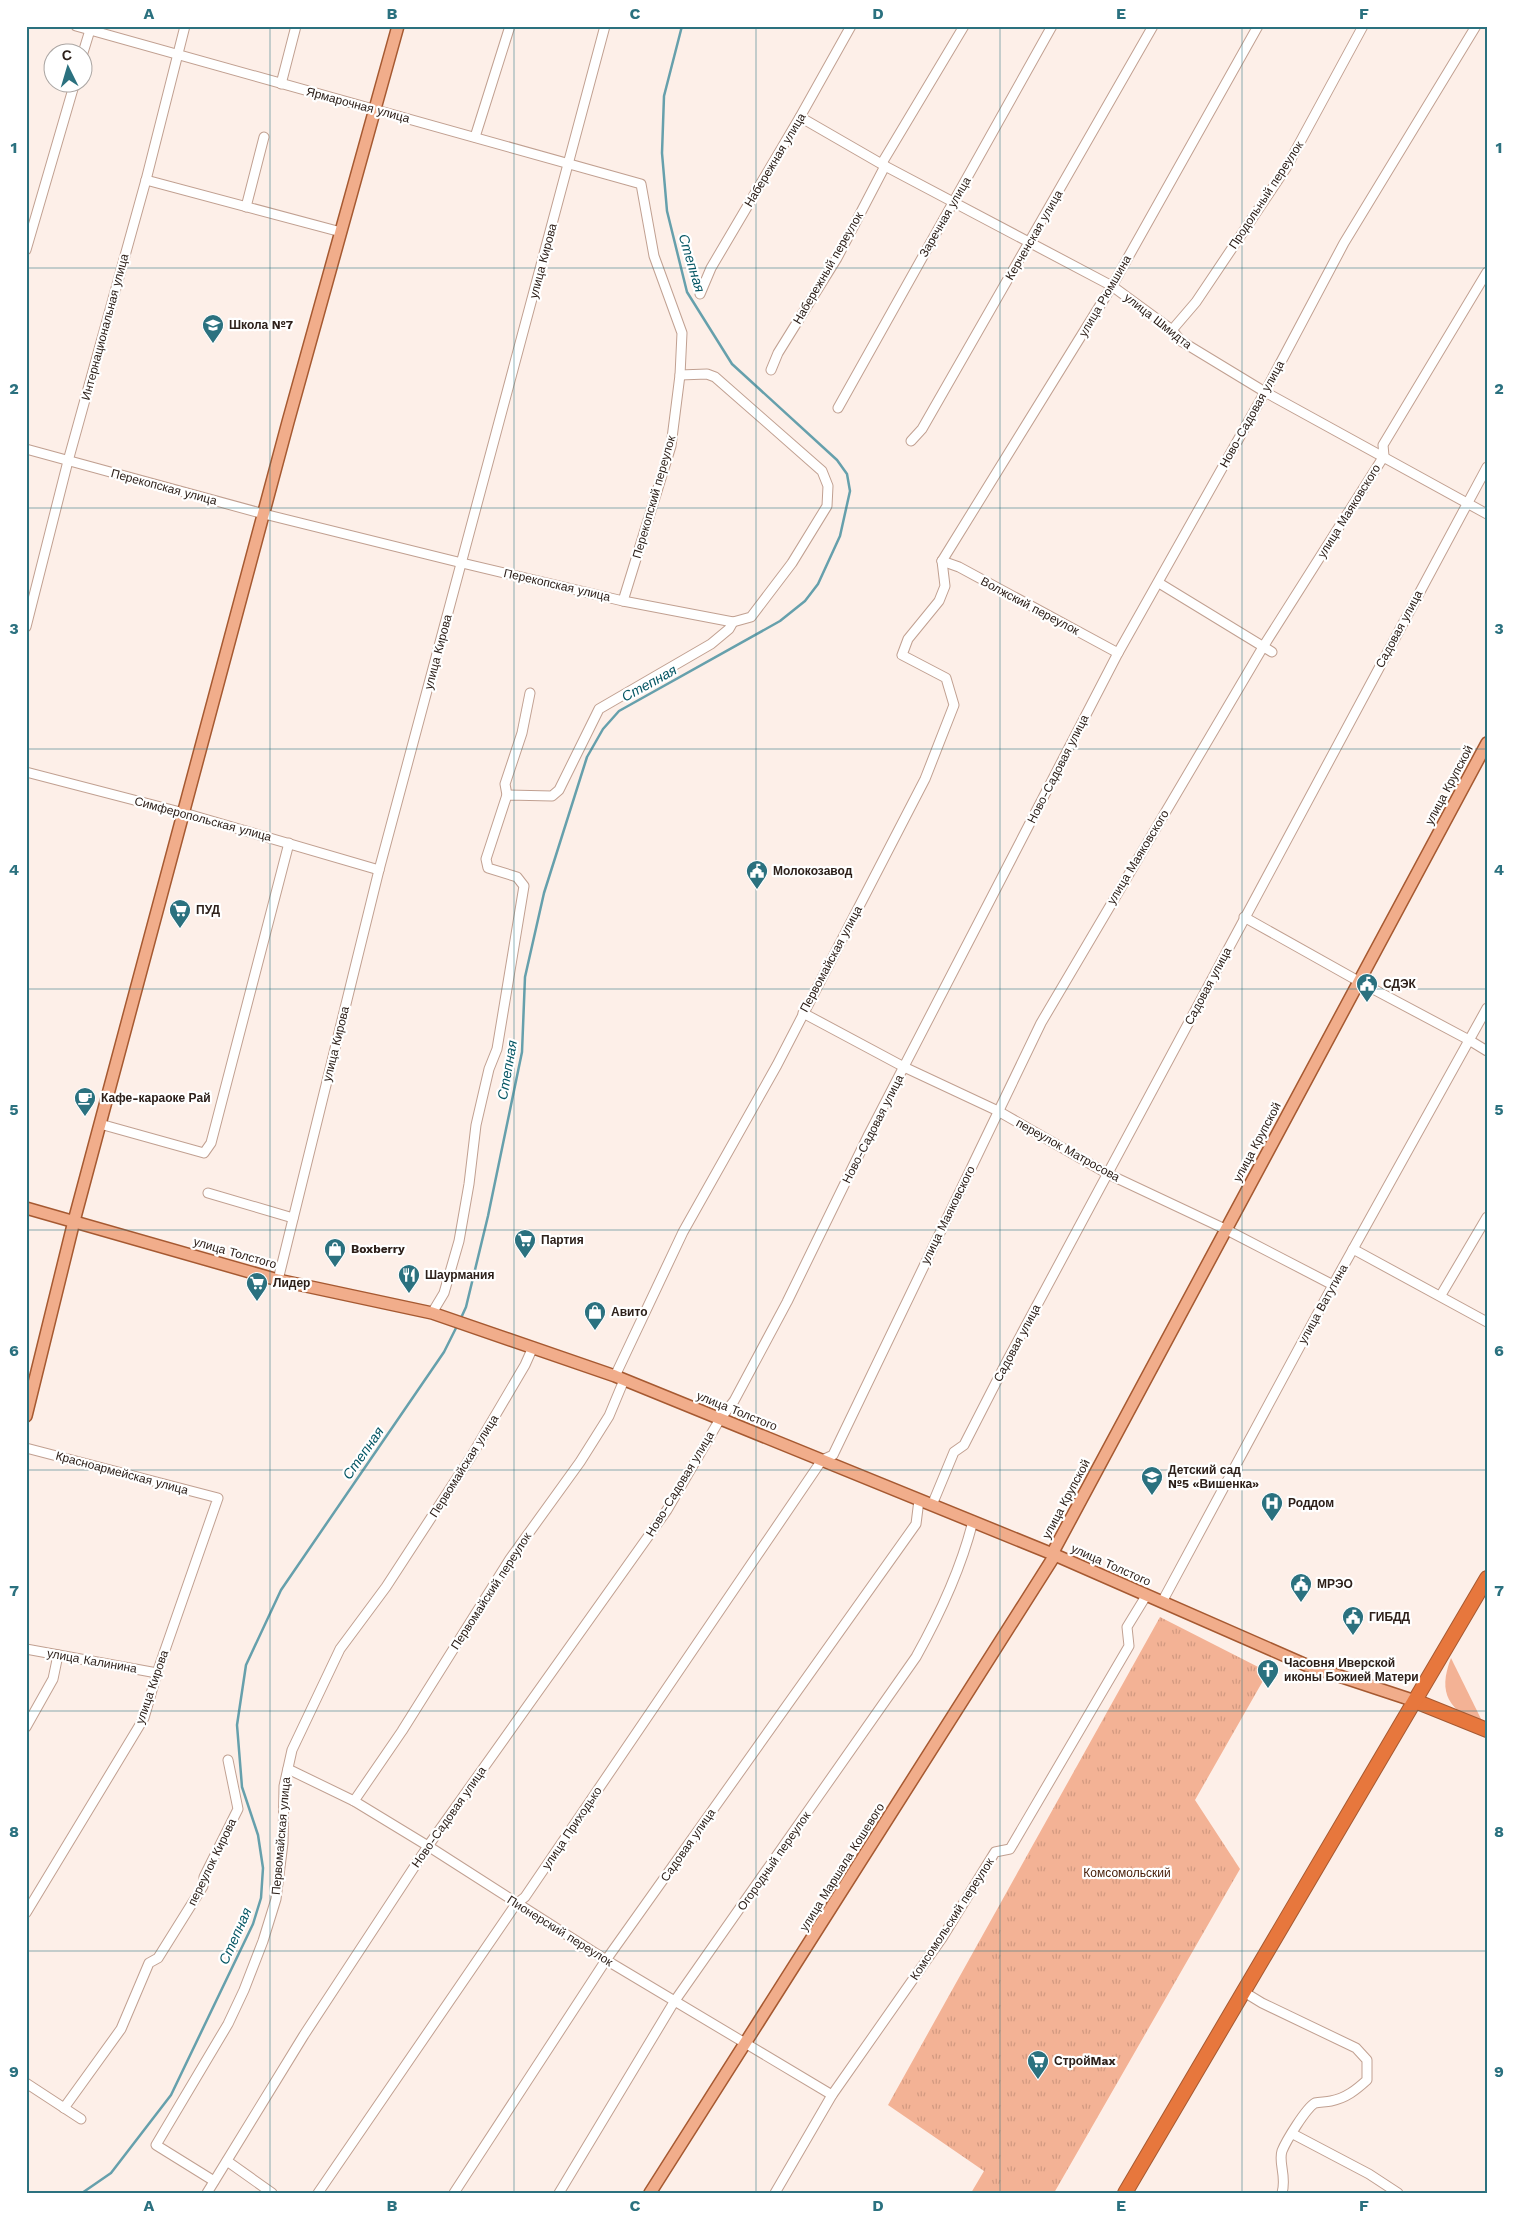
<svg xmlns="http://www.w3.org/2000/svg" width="1513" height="2219" font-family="'Work Sans',sans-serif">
	<defs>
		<pattern id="park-tufts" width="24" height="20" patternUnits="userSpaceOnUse" patternTransform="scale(1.25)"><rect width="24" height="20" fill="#f3b295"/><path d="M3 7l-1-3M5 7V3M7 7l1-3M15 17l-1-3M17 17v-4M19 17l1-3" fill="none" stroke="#d19980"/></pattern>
	</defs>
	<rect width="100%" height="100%" fill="#fdefe8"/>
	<!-- green -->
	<path fill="#f3b295" d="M1451,1658L1484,1725C1449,1711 1437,1694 1451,1658Z"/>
	<!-- park -->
	<path fill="url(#park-tufts)" d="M1160,1617L1268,1672L1195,1800L1240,1869L1054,2193H971L984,2171L888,2105Z"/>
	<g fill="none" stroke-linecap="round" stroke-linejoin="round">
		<!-- stream -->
		<g stroke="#66a0ac" stroke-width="2.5">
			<path d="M461,1318L466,1307L488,1216L522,1052L525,977L544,893L587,757L603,729L619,711L780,621L805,601L818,584L840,536L850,491L847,474L837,460L732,364L687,292L667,211L662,153L664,96L682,26"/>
			<path d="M82,2193L111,2173L171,2095L253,1924L261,1898L263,1868L258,1835L242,1787L237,1725L246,1665L281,1590L444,1352L457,1326"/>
		</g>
		<!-- minor casing -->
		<g stroke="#c1a091" stroke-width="11">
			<g id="minor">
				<path d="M76,26L641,184L654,256L682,333L680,375L671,446L623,601"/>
				<path d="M82,56L90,30"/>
				<path d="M281,84L296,26"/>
				<path d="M800,117L885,166L1112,286L1172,330L1181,341L1265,392L1487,514"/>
				<path d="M475,137L510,26"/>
				<path d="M882,163L964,26"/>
				<path d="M146,180L341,232"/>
				<path d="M246,207L264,137"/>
				<path d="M26,250L75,82"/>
				<path d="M700,294L711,268L800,117L851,26"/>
				<path d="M1172,330L1196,302L1286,168L1363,26"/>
				<path d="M771,370L778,353L837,258L885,166"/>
				<path d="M838,408L1052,26"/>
				<path d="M911,441L922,429L1153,26"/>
				<path d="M26,449L264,514L462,563L623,601L733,622L751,617L792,563L827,506L828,486L822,471L715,377L707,374L680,375"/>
				<path d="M942,561L1112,286L1258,26"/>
				<path d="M942,561L959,567L1118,653"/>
				<path d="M1159,583L1272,652"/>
				<path d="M26,627L68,461L146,180L185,26"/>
				<path d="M26,772L184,813L379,870"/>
				<path d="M507,795L505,784L522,733L530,693"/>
				<path d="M1244,917L1360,982L1469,1040L1487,1051"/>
				<path d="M803,1013L904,1067L998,1111L1108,1174L1225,1229L1333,1285"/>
				<path d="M100,1124L204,1153L211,1143L289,843"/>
				<path d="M208,1193L293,1218"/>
				<path d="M1353,1249L1487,1322"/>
				<path d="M278,1280L379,870L605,26"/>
				<path d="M1441,1295L1487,1217"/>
				<path d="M432,1313L444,1293L459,1241L469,1184L476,1125L489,1069L497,1049L524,886L517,877L488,868L486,859L507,795L552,796L559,790L599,709L711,644L729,629L733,622"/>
				<path d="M615,1376L683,1232L777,1065L925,779L954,705L946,678L902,655L908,639L939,601L945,586L942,561"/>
				<path d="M26,1448L218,1498L157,1673L144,1718L26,1913"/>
				<path d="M932,1505L954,1452L964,1445L1007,1361L1487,467"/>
				<path d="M1162,1602L1333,1285L1487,1008"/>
				<path d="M26,1649L157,1673"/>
				<path d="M26,1727L53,1679L58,1655"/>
				<path d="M288,1769L354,1801L428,1846L606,1960L832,2095"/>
				<path d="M354,1801L402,1731L510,1559L580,1462L609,1416L624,1380"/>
				<path d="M1244,1992L1262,2003L1356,2048L1367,2060V2080C1356,2090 1346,2098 1331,2101C1326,2102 1320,2102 1315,2103C1306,2108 1286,2141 1282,2151C1278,2163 1287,2176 1282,2193"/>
				<path d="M26,2083L81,2119"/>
				<path d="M64,2108L121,2029L149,1963L158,1958L203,1886L204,1877L238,1809L228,1760"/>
				<path d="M1293,2134L1369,2174L1398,2193"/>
				<path d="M227,2161L272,2193"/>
				<path d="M214,2181L156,2145L228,2024L244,1990L263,1941L276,1899L283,1843L284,1786L292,1750L340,1649L386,1587L472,1455L525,1365L533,1347"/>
				<path d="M207,2193L304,2035L428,1846L667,1510L720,1419L734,1401L787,1302L869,1134L1118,653L1265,392L1344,243L1476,26"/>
				<path d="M318,2193L516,1904L525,1897L822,1460L833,1455L1041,1023L1263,647L1384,456L1383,445L1487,272"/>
				<path d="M454,2193L606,1960L916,1524L919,1500"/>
				<path d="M559,2193L674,2002L916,1657C940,1614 961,1569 973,1521"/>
				<path d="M775,2193L832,2095L942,1938L995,1852L1010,1849L1129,1646L1127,1627L1146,1596"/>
			</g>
		</g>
		<!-- major casing -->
		<g stroke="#a65931" stroke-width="14">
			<g id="major">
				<path d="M26,1208L278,1280L432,1313L615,1376L1055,1555L1306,1665L1415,1701"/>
				<path d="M26,1416L74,1221L288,422L398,26"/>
				<path d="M1052,1554L1487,743"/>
				<path d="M650,2193L1055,1555"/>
			</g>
		</g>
		<!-- highway casing -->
		<g stroke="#a65931" stroke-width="16">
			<g id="highway">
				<path d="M1415,1701L1487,1730"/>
				<path d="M1125,2193L1487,1578"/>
			</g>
		</g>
		<!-- minor -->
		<use href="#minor" stroke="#fff" stroke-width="9"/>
		<!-- major -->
		<use href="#major" stroke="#f1ad8b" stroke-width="11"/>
		<!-- highway -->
		<use href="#highway" stroke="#e7773d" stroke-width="14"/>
	</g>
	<!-- grid -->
	<path fill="none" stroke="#2b717f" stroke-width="1" stroke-opacity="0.55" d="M270,26V2193M514,26V2193M756,26V2193M1000,26V2193M1242,26V2193M26,268H1487M26,508H1487M26,749H1487M26,989H1487M26,1230H1487M26,1470H1487M26,1711H1487M26,1951H1487"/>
	<!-- icons -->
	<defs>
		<g id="school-pin" transform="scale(1.125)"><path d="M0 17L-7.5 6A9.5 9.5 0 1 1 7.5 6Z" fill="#2b717f" stroke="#fff"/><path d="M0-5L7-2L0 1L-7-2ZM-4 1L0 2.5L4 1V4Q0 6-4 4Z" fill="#fff"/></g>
		<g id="civic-pin" transform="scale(1.125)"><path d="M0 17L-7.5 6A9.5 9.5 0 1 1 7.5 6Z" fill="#2b717f" stroke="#fff"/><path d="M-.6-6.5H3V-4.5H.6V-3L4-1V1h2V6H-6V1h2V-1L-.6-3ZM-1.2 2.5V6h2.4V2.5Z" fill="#fff"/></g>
		<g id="supermarket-pin" transform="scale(1.125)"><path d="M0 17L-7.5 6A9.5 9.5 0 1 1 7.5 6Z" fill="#2b717f" stroke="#fff"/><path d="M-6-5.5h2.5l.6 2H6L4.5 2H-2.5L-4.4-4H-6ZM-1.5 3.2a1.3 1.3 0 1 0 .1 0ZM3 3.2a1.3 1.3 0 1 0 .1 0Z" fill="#fff"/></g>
		<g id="cafe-pin" transform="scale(1.125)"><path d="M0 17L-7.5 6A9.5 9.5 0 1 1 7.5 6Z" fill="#2b717f" stroke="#fff"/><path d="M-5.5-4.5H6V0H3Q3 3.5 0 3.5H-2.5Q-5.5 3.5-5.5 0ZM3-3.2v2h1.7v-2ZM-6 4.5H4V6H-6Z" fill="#fff"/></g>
		<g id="shop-pin" transform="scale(1.125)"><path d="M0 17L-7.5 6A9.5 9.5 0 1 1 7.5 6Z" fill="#2b717f" stroke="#fff"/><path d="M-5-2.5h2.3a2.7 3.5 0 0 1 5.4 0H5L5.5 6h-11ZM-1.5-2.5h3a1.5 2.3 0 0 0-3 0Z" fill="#fff"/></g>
		<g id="restaurant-pin" transform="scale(1.125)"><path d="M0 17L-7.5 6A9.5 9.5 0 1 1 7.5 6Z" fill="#2b717f" stroke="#fff"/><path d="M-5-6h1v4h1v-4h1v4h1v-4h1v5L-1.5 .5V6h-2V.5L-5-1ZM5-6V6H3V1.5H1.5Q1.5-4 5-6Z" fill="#fff"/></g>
		<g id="hospital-pin" transform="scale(1.125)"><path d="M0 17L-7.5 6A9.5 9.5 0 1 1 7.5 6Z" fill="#2b717f" stroke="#fff"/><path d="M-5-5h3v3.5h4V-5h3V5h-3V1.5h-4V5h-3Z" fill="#fff"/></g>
		<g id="church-pin" transform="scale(1.125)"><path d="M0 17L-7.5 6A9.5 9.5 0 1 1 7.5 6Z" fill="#2b717f" stroke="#fff"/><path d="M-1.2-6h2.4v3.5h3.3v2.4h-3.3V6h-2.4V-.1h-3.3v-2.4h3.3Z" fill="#fff"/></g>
	</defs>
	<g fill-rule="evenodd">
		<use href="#school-pin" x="213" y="325"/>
		<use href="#civic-pin" x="757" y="871"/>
		<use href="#supermarket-pin" x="180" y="910"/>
		<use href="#civic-pin" x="1367" y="984"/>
		<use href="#cafe-pin" x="85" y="1098"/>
		<use href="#supermarket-pin" x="525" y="1240"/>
		<use href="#shop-pin" x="335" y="1249"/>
		<use href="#restaurant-pin" x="409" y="1275"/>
		<use href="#supermarket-pin" x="257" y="1283"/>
		<use href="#shop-pin" x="595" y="1312"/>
		<use href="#school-pin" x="1152" y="1477"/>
		<use href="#hospital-pin" x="1272" y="1503"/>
		<use href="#civic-pin" x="1301" y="1584"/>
		<use href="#civic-pin" x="1353" y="1617"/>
		<use href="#church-pin" x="1268" y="1670"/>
		<use href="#supermarket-pin" x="1038" y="2061"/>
	</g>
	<g text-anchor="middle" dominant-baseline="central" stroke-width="4.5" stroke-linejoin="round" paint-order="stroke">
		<!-- street labels -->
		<g font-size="12" fill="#2d201a" stroke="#fff">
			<text transform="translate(358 105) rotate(15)">Ярмарочная улица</text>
			<text transform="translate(775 160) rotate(-59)">Набережная улица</text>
			<text transform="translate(1266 195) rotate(-57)">Продольный переулок</text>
			<text transform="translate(945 217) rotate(-60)">Заречная улица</text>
			<text transform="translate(1034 235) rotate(-60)">Керченская улица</text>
			<text transform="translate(543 261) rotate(-75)">улица Кирова</text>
			<text transform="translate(828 268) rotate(-60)">Набережный переулок</text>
			<text transform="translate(1105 296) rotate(-60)">улица Рюмшина</text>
			<text transform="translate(1158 321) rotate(38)">улица Шмидта</text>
			<text transform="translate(105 327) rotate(-75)">Интернациональная улица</text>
			<text transform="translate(1252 414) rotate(-61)">Ново-Садовая улица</text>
			<text transform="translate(164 487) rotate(15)">Перекопская улица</text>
			<text transform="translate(654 497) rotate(-74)">Перекопский переулок</text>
			<text transform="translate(1349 511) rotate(-58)">улица Маяковского</text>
			<text transform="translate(557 585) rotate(13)">Перекопская улица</text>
			<text transform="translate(1030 606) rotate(28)">Волжский переулок</text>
			<text transform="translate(1399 629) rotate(-62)">Садовая улица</text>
			<text transform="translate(438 652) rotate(-75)">улица Кирова</text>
			<text transform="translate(1058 769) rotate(-63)">Ново-Садовая улица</text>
			<text transform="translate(1449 785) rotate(-62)">улица Крупской</text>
			<text transform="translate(203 819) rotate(15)">Симферопольская улица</text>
			<text transform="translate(1138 857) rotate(-59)">улица Маяковского</text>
			<text transform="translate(831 959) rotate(-62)">Первомайская улица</text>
			<text transform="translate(1208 986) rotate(-62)">Садовая улица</text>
			<text transform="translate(336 1044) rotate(-76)">улица Кирова</text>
			<text transform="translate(873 1129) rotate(-63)">Ново-Садовая улица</text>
			<text transform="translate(1257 1142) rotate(-62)">улица Крупской</text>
			<text transform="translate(1068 1150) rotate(29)">переулок Матросова</text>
			<text transform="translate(948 1215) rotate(-64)">улица Маяковского</text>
			<text transform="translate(235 1253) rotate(16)">улица Толстого</text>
			<text transform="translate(1323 1304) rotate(-61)">улица Ватутина</text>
			<text transform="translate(1017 1343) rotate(-62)">Садовая улица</text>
			<text transform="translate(737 1411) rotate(22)">улица Толстого</text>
			<text transform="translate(464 1466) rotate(-58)">Первомайская улица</text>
			<text transform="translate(122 1473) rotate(15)">Красноармейская улица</text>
			<text transform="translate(680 1484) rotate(-59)">Ново-Садовая улица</text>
			<text transform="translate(1066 1499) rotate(-62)">улица Крупской</text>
			<text transform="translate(1111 1565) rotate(24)">улица Толстого</text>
			<text transform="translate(491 1591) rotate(-57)">Первомайский переулок</text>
			<text transform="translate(92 1661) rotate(10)">улица Калинина</text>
			<text transform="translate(152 1687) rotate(-71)">улица Кирова</text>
			<text transform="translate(449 1817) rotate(-55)">Ново-Садовая улица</text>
			<text transform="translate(572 1828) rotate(-56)">улица Приходько</text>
			<text transform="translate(281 1836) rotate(-85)">Первомайская улица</text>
			<text transform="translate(688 1845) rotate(-55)">Садовая улица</text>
			<text transform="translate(774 1861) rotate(-55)">Огородный переулок</text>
			<text transform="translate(212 1862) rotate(-64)">переулок Кирова</text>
			<text transform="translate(842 1867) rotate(-58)">улица Маршала Кошевого</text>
			<text transform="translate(952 1919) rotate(-57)">Комсомольский переулок</text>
			<text transform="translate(560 1931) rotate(32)">Пионерский переулок</text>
		</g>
		<!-- poi labels -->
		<g font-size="12" font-weight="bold" fill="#2d201a" stroke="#fff" text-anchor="start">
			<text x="229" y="325">Школа №7</text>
			<text x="773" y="871">Молокозавод</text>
			<text x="196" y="910">ПУД</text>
			<text x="1383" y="984">СДЭК</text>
			<text x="101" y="1098">Кафе-караоке Рай</text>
			<text x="541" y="1240">Партия</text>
			<text x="351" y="1249">Boxberry</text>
			<text x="425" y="1275">Шаурмания</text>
			<text x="273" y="1283">Лидер</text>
			<text x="611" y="1312">Авито</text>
			<text x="1168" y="1470">Детский сад<tspan x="1168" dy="14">№5 «Вишенка»</tspan></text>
			<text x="1288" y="1503">Роддом</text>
			<text x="1317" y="1584">МРЭО</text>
			<text x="1369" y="1617">ГИБДД</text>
			<text x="1284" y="1663">Часовня Иверской<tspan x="1284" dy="14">иконы Божией Матери</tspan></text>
			<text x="1054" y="2061">СтройMax</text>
		</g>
		<!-- park labels -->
		<g font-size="12" fill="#451b05" stroke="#fff">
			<text x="1127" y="1873">Комсомольский</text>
		</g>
		<!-- water labels -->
		<g font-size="14" font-style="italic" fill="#045563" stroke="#fff">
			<text transform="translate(692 263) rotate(73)">Степная</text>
			<text transform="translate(649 683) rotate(-29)">Степная</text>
			<text transform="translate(507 1070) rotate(-80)">Степная</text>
			<text transform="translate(363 1453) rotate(-55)">Степная</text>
			<text transform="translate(235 1936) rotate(-66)">Степная</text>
		</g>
	</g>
	<!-- border -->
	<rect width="1513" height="2219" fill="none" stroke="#ffffff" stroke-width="55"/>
	<!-- north arrow -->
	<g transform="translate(68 68) rotate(355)"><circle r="24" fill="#ffffff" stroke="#aba6a3"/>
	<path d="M0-4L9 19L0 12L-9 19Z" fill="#2b717f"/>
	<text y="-8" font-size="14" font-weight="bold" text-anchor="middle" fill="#2d201a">С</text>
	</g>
	<rect x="28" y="28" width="1458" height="2164" fill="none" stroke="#2b717f" stroke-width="2"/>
	<g font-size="16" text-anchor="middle" font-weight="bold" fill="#2b717f">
		<text x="149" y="19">A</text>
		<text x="392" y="19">B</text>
		<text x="635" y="19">C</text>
		<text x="878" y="19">D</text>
		<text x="1121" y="19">E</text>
		<text x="1364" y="19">F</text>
		<text x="14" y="153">1</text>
		<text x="1499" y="153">1</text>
		<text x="14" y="394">2</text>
		<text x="1499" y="394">2</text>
		<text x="14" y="634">3</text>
		<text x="1499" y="634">3</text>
		<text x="14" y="875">4</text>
		<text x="1499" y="875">4</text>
		<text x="14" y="1115">5</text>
		<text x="1499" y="1115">5</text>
		<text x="14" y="1356">6</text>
		<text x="1499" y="1356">6</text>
		<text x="14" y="1596">7</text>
		<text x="1499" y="1596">7</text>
		<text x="14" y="1837">8</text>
		<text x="1499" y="1837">8</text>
		<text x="14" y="2077">9</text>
		<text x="1499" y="2077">9</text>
		<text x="149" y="2211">A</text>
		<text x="392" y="2211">B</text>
		<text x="635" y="2211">C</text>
		<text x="878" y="2211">D</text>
		<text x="1121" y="2211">E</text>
		<text x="1364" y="2211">F</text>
	</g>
</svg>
